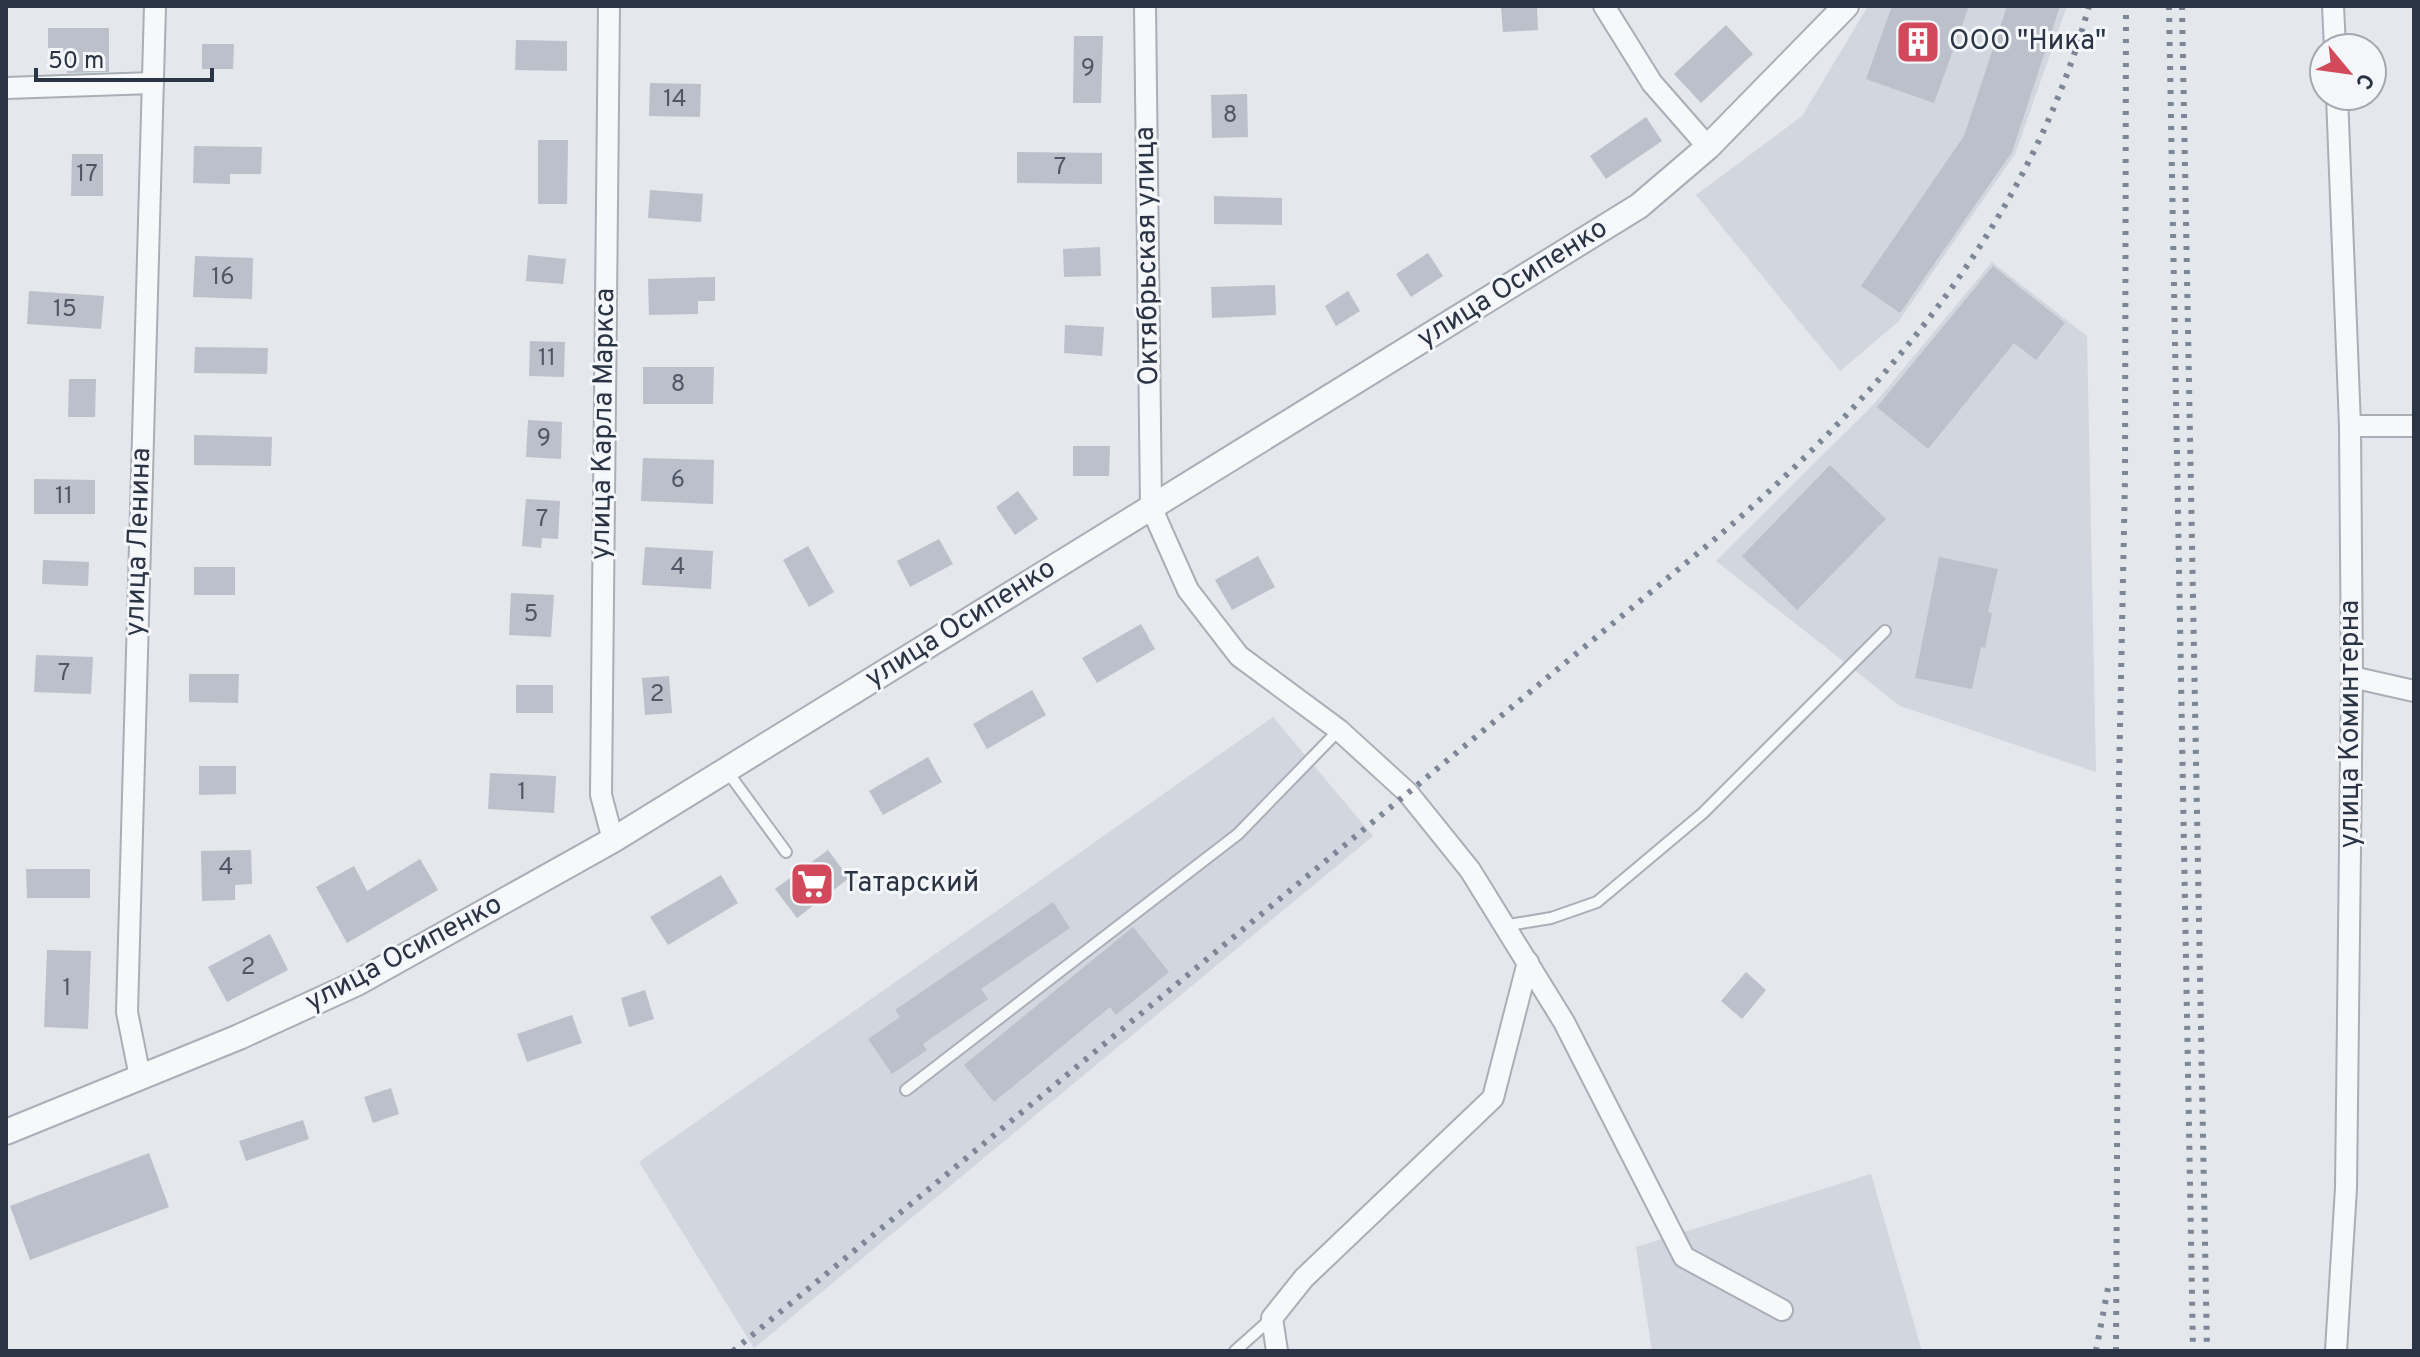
<svg xmlns="http://www.w3.org/2000/svg" width="2420" height="1357" font-family="Overpass,sans-serif">
	<rect width="100%" height="100%" fill="#e4e7ec"/>
	<!-- built -->
	<g fill="#d2d6de">
		<path d="M1868,6H2067L2015,154L1898,322L1840,371L1696,195L1802,116Z"/>
		<path d="M1992,262L2087,336L2096,772L1900,706L1716,561L1874,404Z"/>
		<path d="M1273,717L1373,836L754,1348L639,1162Z"/>
		<path d="M1871,1174L1922,1351H1652L1636,1247Z"/>
	</g>
	<!-- building -->
	<g fill="#bbc0ca">
		<path d="M1501,6H1537L1538,30L1503,32Z"/>
		<path d="M1892,6H1969L1934,103L1866,79Z"/>
		<path d="M2007,6H2060L2012,152L1900,313L1861,286L1964,136Z"/>
		<path d="M1726,25L1753,54L1701,103L1674,74Z"/>
		<path d="M48,28H109V72L67,73V60L48,59Z"/>
		<path d="M1074,36H1103L1101,103H1073Z"/>
		<path d="M516,40L567,41V71L515,70Z"/>
		<path d="M202,44H234L233,69H202Z"/>
		<path d="M650,83L701,84L700,117L649,116Z"/>
		<path d="M1247,94L1248,137L1212,138L1211,95Z"/>
		<path d="M1646,117L1662,141L1606,179L1590,156Z"/>
		<path d="M538,140H568L567,204H538Z"/>
		<path d="M194,146L262,147L261,174H230V184L193,183Z"/>
		<path d="M1017,152L1102,153V184L1017,183Z"/>
		<path d="M72,154H103V196H71Z"/>
		<path d="M650,190L703,194L701,222L648,218Z"/>
		<path d="M1214,196L1282,198V225L1214,224Z"/>
		<path d="M1100,247L1101,276L1064,277L1063,249Z"/>
		<path d="M1428,253L1443,276L1411,297L1396,274Z"/>
		<path d="M528,255L566,259L563,284L526,281Z"/>
		<path d="M195,256L253,258L252,299L193,297Z"/>
		<path d="M1993,266L2065,323L2036,360L2014,343L1928,449L1877,407Z"/>
		<path d="M715,277V301H698V314L649,315L648,279Z"/>
		<path d="M1275,285L1276,315L1212,318L1211,287Z"/>
		<path d="M29,291L104,296L101,329L27,324Z"/>
		<path d="M1348,291L1360,311L1336,326L1325,306Z"/>
		<path d="M1065,325L1104,327L1102,356L1064,353Z"/>
		<path d="M530,341L565,342L564,377L529,376Z"/>
		<path d="M195,347L268,348L267,374L194,373Z"/>
		<path d="M643,367H714L713,404H643Z"/>
		<path d="M69,379H96L95,417H68Z"/>
		<path d="M528,420L562,422L561,459L526,457Z"/>
		<path d="M194,435L272,437L271,466L194,465Z"/>
		<path d="M1073,446H1110L1109,476H1073Z"/>
		<path d="M643,458L714,460L713,504L641,501Z"/>
		<path d="M1830,465L1886,519L1797,610L1742,556Z"/>
		<path d="M34,479L95,480V514H34Z"/>
		<path d="M1018,491L1038,519L1015,535L996,507Z"/>
		<path d="M526,499L560,501L558,539L542,538L541,548L522,546Z"/>
		<path d="M939,539L953,564L910,587L897,561Z"/>
		<path d="M808,546L834,592L809,607L783,560Z"/>
		<path d="M645,547L713,551L711,589L642,585Z"/>
		<path d="M1258,556L1275,587L1232,610L1215,580Z"/>
		<path d="M1939,557L1998,569L1988,612L1992,613L1985,648L1981,647L1972,689L1915,678Z"/>
		<path d="M43,560L89,562L88,586L42,584Z"/>
		<rect x="194" y="567" width="41" height="28"/>
		<path d="M511,593L554,595L551,637L509,635Z"/>
		<path d="M1141,624L1155,649L1097,683L1082,658Z"/>
		<path d="M36,655L93,657L91,694L34,692Z"/>
		<path d="M189,674H239L238,703L189,702Z"/>
		<path d="M669,676L672,713L645,715L642,678Z"/>
		<rect x="516" y="685" width="37" height="28"/>
		<path d="M1032,690L1046,715L987,749L973,724Z"/>
		<path d="M928,757L942,782L883,815L869,791Z"/>
		<path d="M199,766H236V794L199,795Z"/>
		<path d="M490,773L556,776L554,813L488,809Z"/>
		<path d="M251,850L252,884L235,885V900L202,901L201,851Z"/>
		<path d="M828,850L849,878L797,918L775,889Z"/>
		<path d="M420,859L438,890L347,943L316,887L354,866L367,891Z"/>
		<path d="M26,869H90V898H27Z"/>
		<path d="M721,875L738,903L668,945L650,917Z"/>
		<path d="M1053,902L1070,928L981,989L988,999L923,1044L927,1050L892,1074L868,1039L900,1017L895,1010Z"/>
		<path d="M1133,927L1169,972L1116,1015L1110,1007L994,1102L964,1065Z"/>
		<path d="M270,934L288,970L227,1002L208,967Z"/>
		<path d="M47,950L91,951L88,1029L44,1027Z"/>
		<path d="M1746,972L1766,990L1742,1019L1721,1001Z"/>
		<path d="M645,990L654,1019L629,1027L621,998Z"/>
		<path d="M572,1015L582,1043L527,1062L517,1034Z"/>
		<path d="M391,1088L399,1114L373,1123L364,1097Z"/>
		<path d="M303,1120L309,1139L246,1161L239,1141Z"/>
		<path d="M149,1153L169,1207L30,1260L10,1206Z"/>
	</g>
	<g fill="none" stroke-linecap="round" stroke-linejoin="round">
		<!-- service casing -->
		<g stroke="#a9aeb7" stroke-width="14">
			<g id="service">
				<path d="M727,771L786,852"/>
				<path d="M1503,926L1551,918L1597,902L1703,813L1885,631"/>
				<path d="M906,1090L1238,834L1339,730"/>
				<path d="M1235,1351L1272,1318"/>
			</g>
		</g>
		<!-- minor casing -->
		<g stroke="#a9aeb7" stroke-width="24">
			<g id="minor">
				<path d="M609,6L601,795L613,840"/>
				<path d="M1145,6L1151,507L1188,590L1239,656L1339,730L1408,793L1470,870L1564,1022L1684,1257L1782,1310"/>
				<path d="M1604,6L1652,83L1708,147"/>
				<path d="M2333,6L2335,48"/>
				<path d="M6,88L153,83"/>
				<path d="M2350,426H2414"/>
				<path d="M2352,677L2414,691"/>
				<path d="M140,1077L127,1012L155,6"/>
				<path d="M1277,1351L1272,1318L1304,1278L1493,1098L1528,962"/>
				<path d="M2336,1351L2346,1188L2352,677L2350,426L2337,96"/>
			</g>
		</g>
		<!-- tertiary casing -->
		<g stroke="#a9aeb7" stroke-width="28">
			<path id="tertiary" d="M6,1132L239,1037L357,983L613,840L1639,206L1708,147L1846,6"/>
		</g>
		<!-- service -->
		<use href="#service" stroke="#f7f8fa" stroke-width="10"/>
		<!-- minor -->
		<use href="#minor" stroke="#f7f8fa" stroke-width="20"/>
		<!-- tertiary -->
		<use href="#tertiary" stroke="#f7f8fa" stroke-width="24"/>
		<!-- rail -->
		<g stroke="#7d8696" stroke-width="6" stroke-dasharray="4 8" stroke-linecap="butt">
			<path d="M2169,6L2193,1351"/>
			<path d="M2182,6L2207,1351"/>
			<path d="M733,1351L1715,539C1883,396 2030,222 2089,6"/>
			<path d="M2096,1351L2108,1288"/>
			<path d="M2116,1351L2119,777L2125,479L2126,6"/>
		</g>
	</g>
	<!-- icons -->
	<defs>
		<g id="building-square" transform="scale(2.3)"><rect x="-9" y="-9" width="18" height="18" rx="4" fill="#d1495b" stroke="#f4f6f9"/><path d="M-4-6H4V6H1V3H-1V6H-4ZM-2.5-4.3h1.7v1.8h-1.7ZM.8-4.3h1.7v1.8H.8ZM-2.5-1h1.7V.8h-1.7ZM.8-1h1.7V.8H.8Z" fill="#fff"/></g>
		<g id="supermarket-square" transform="scale(2.3)"><rect x="-9" y="-9" width="18" height="18" rx="4" fill="#d1495b" stroke="#f4f6f9"/><path d="M-6-5.5h2.5l.6 2H6L4.5 2H-2.5L-4.4-4H-6ZM-1.5 3.2a1.3 1.3 0 1 0 .1 0ZM3 3.2a1.3 1.3 0 1 0 .1 0Z" fill="#fff"/></g>
	</defs>
	<g fill-rule="evenodd">
		<use href="#building-square" x="1918" y="42"/>
		<use href="#supermarket-square" x="812" y="884"/>
	</g>
	<g text-anchor="middle" dominant-baseline="central" stroke-width="6" stroke-linejoin="round" paint-order="stroke">
		<!-- number labels -->
		<g font-size="24" fill="#4f5766">
			<text x="1088" y="69">9</text>
			<text x="675" y="100">14</text>
			<text x="1230" y="116">8</text>
			<text x="1060" y="168">7</text>
			<text x="87" y="175">17</text>
			<text x="223" y="278">16</text>
			<text x="65" y="310">15</text>
			<text x="547" y="359">11</text>
			<text x="678" y="385">8</text>
			<text x="544" y="439">9</text>
			<text x="678" y="481">6</text>
			<text x="64" y="497">11</text>
			<text x="542" y="520">7</text>
			<text x="678" y="568">4</text>
			<text x="531" y="615">5</text>
			<text x="64" y="674">7</text>
			<text x="657" y="695">2</text>
			<text x="522" y="793">1</text>
			<text x="226" y="868">4</text>
			<text x="248" y="968">2</text>
			<text x="67" y="989">1</text>
		</g>
		<!-- poi labels -->
		<g font-size="28" fill="#2b3445" stroke="#f4f6f9" text-anchor="start">
			<text x="1949" y="42">ООО "Ника"</text>
			<text x="843" y="884">Татарский</text>
		</g>
		<!-- street labels -->
		<g font-size="28" fill="#2b3445" stroke="#f4f6f9">
			<text transform="translate(1148 256) rotate(-91)">Октябрьская улица</text>
			<text transform="translate(1513 284) rotate(-32)">улица Осипенко</text>
			<text transform="translate(604 424) rotate(-89)">улица Карла Маркса</text>
			<text transform="translate(139 542) rotate(-88)">улица Ленина</text>
			<text transform="translate(961 624) rotate(-32)">улица Осипенко</text>
			<text transform="translate(2351 724) rotate(-90)">улица Коминтерна</text>
			<text transform="translate(404 954) rotate(-28)">улица Осипенко</text>
		</g>
	</g>
	<!-- border -->
	<rect width="2420" height="1357" fill="none" stroke="#2b3445" stroke-width="16"/>
	<!-- north arrow -->
	<g transform="translate(2348 72) rotate(119)"><circle r="38" fill="#f4f6f9" stroke="#a4a8b1" stroke-width="2"/>
	<path d="M0-6L14 30L0 20L-14 30Z" fill="#d1495b"/>
	<text y="-12" font-size="22" font-weight="bold" text-anchor="middle" fill="#2b3445">С</text>
	</g>
	<!-- scale -->
	<path d="M36 68v12h176v-12" fill="none" stroke="#2b3445" stroke-width="4"/>
	<text x="48" y="68" font-size="24" fill="#2b3445" stroke="#f4f6f9" stroke-width="6" paint-order="stroke">50 m</text>
</svg>
